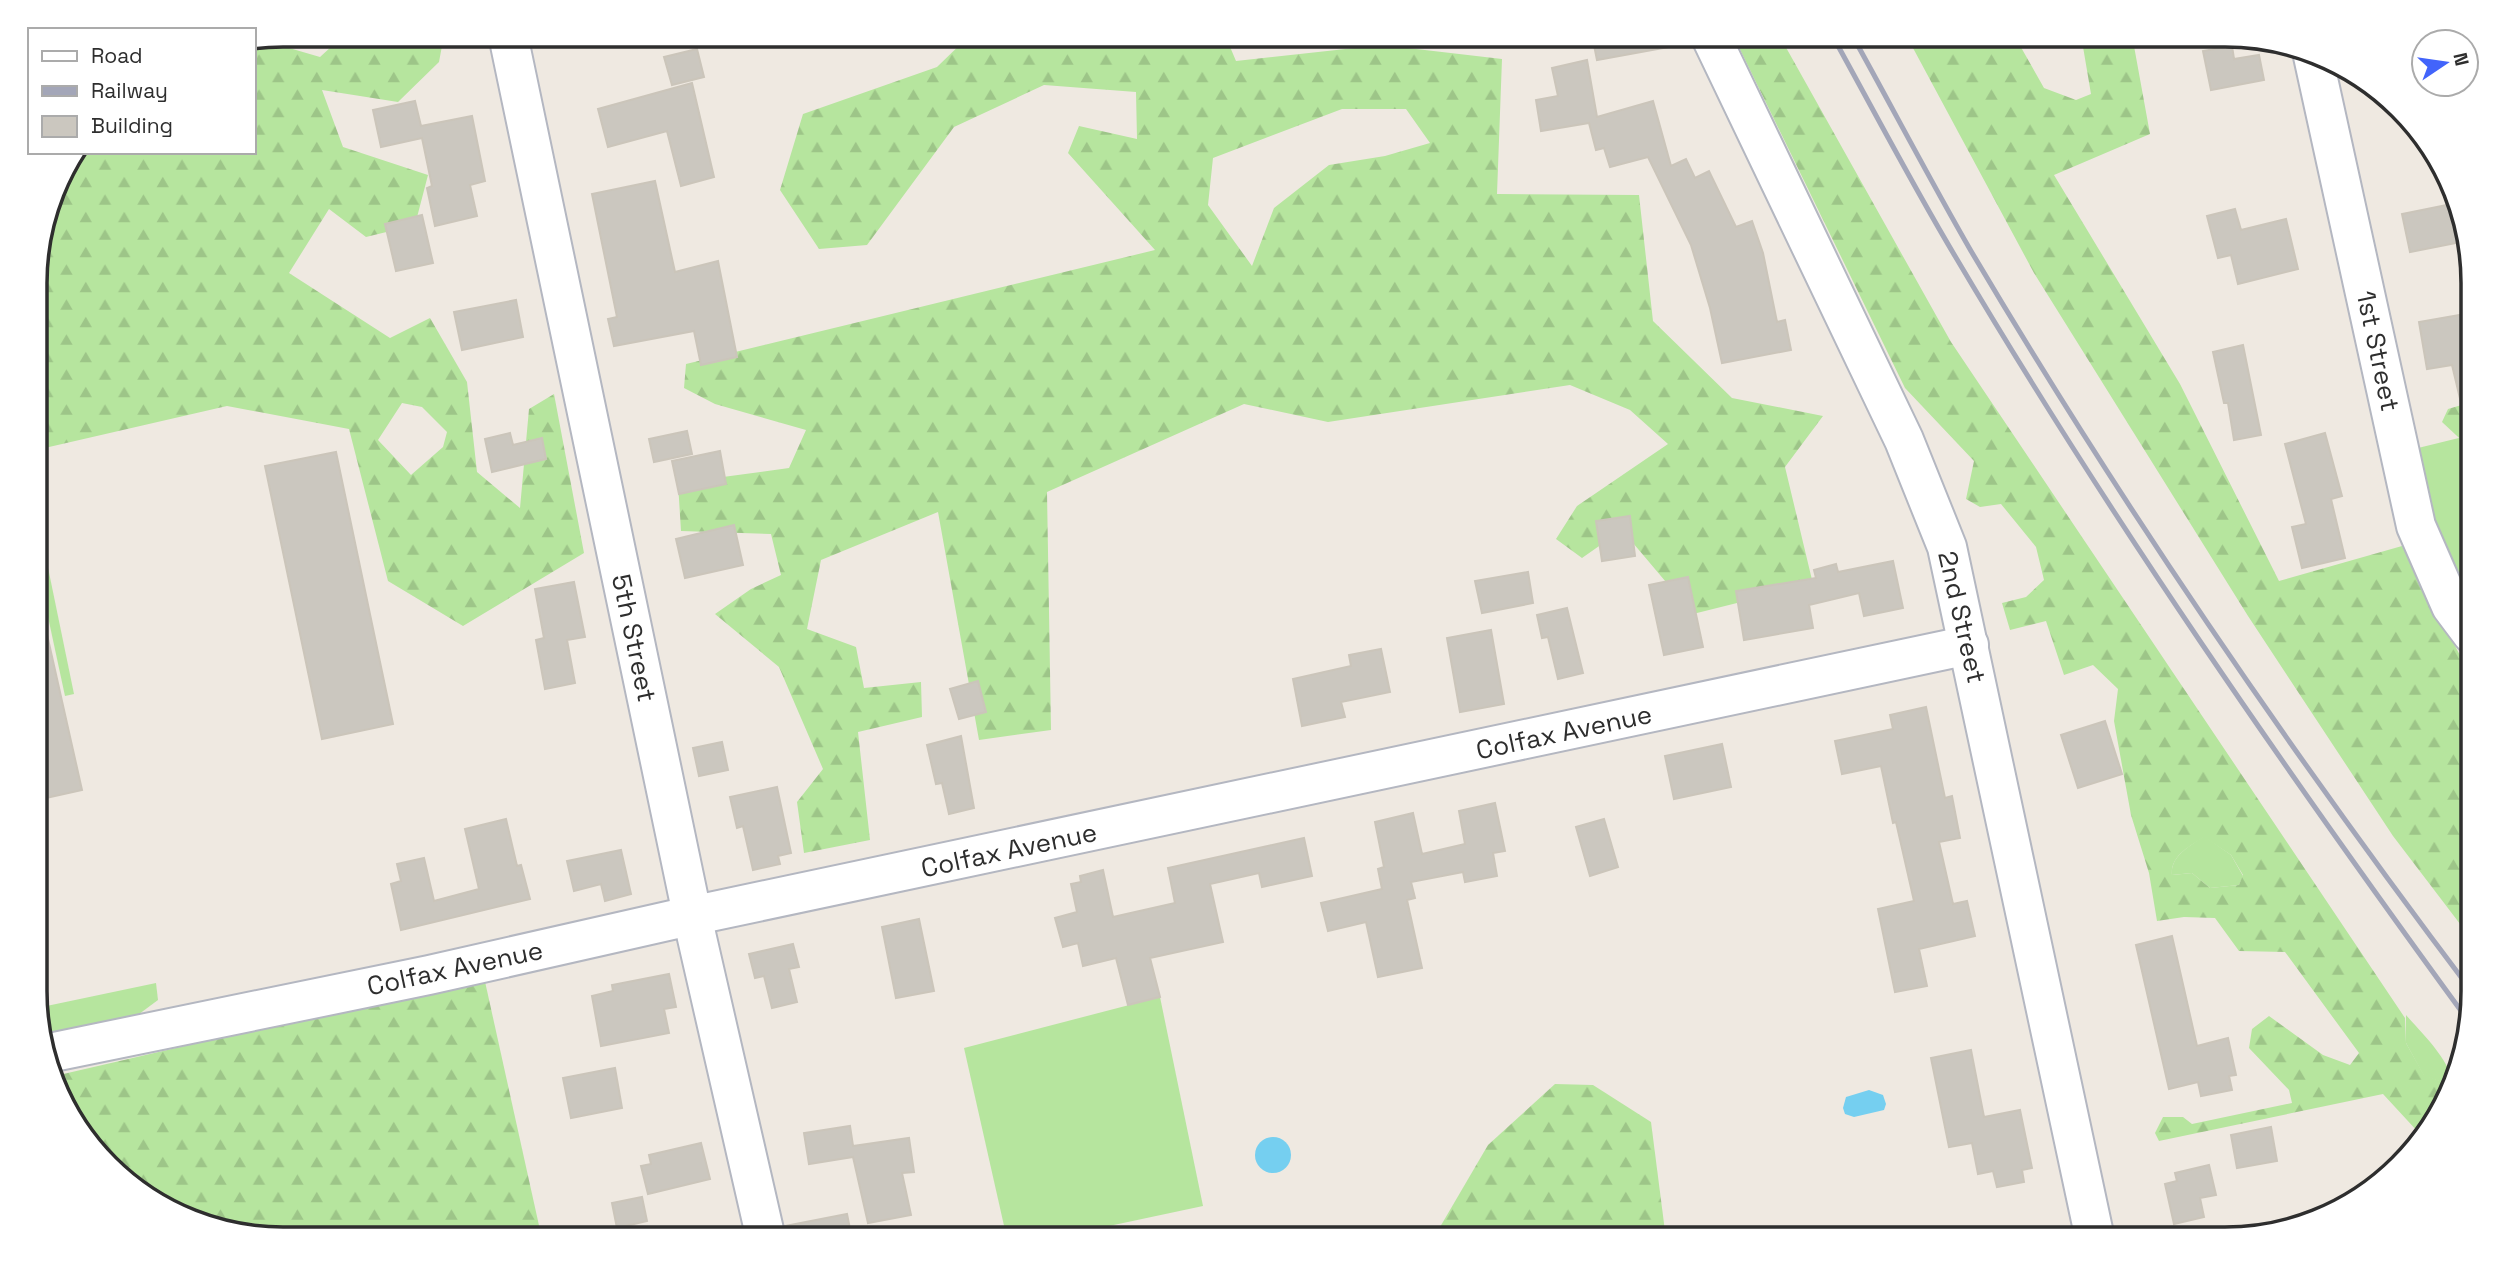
<svg xmlns="http://www.w3.org/2000/svg" width="2508" height="1274" font-family="'Space Grotesk',sans-serif">
	<defs>
		<pattern id="forest-firs" width="22" height="20" patternUnits="userSpaceOnUse" patternTransform="scale(1.75)"><rect width="22" height="20" fill="#b6e59e"/><path d="M5 1l3.5 6h-7zM16 11l3.5 6h-7z" fill="#9dc588"/></pattern>
	</defs>
	<rect width="100%" height="100%" fill="#efe9e1"/>
	<!-- grass -->
	<g fill="#b6e59e">
		<path d="M2471,435L2472,610L2434,522L2414,449Z"/>
		<path d="M45,553L74,694L65,696L36,561V555Z"/>
		<path d="M2204,836L2231,855L2243,876L2239,885L2210,888L2192,873L2172,875C2170,856 2190,846 2204,836Z"/>
		<path d="M156,983L158,1000L131,1020L43,1038L37,1024V1008Z"/>
		<path d="M1160,997L1203,1206L1048,1239H1007L964,1048Z"/>
		<path d="M2406,1015C2419,1030 2456,1066 2451,1085L2424,1076L2406,1043Z"/>
	</g>
	<!-- forest -->
	<g fill="url(#forest-firs)" fill-rule="evenodd">
		<path d="M344,35H444L439,62L398,102L322,90L343,147L428,175L415,225L366,237L329,209L289,273L390,338L430,318L467,382L477,472L520,508L529,409L554,394L584,553L463,626L388,581L349,429L227,406L36,450C36,361 21,225 77,152H254V51L272,43L320,57ZM402,403L422,407L447,432L443,447L411,475L378,440Z"/>
		<path d="M970,35H1225L1236,61L1382,45L1502,59L1497,194L1639,195L1653,321L1732,398L1823,416L1785,467L1813,584L1693,614L1622,530L1582,558L1556,539L1577,506L1668,444L1630,410L1570,385L1328,422L1244,404L1047,492L1051,730L979,740L938,512L821,560L807,629L856,647L864,688L921,682L922,717L858,732L870,840L804,853L797,802L823,769L779,667L715,614L751,589L781,575L771,534L681,531L678,483L789,468L806,430L715,404L684,388L686,364L1155,250L1068,153L1079,126L1137,139L1136,92L1044,85L954,127L867,245L819,249L780,190L803,114L937,67ZM1342,109H1406L1430,143L1385,156L1329,165L1274,208L1252,266L1208,205L1213,158Z"/>
		<path d="M1733,35H1779L1951,342L2405,1018L2406,1043L2424,1075L2451,1085L2448,1100L2419,1133L2383,1094L2159,1141L2155,1133L2163,1117H2183L2192,1124L2292,1103L2289,1090L2249,1048L2252,1029L2269,1016L2323,1055L2350,1065L2359,1053L2285,952L2239,951L2215,918L2184,917L2157,921L2149,873L2131,815L2114,721L2118,689L2093,665L2064,675L2046,621L2010,630L2002,603L2026,597L2044,580L2036,547L2001,504L1980,507L1966,499L1974,461L1905,388ZM2204,837L2231,855L2243,875L2239,885L2210,888L2192,873L2172,875C2170,856 2190,846 2204,837Z"/>
		<path d="M1906,35H2014L2044,88L2076,100L2091,94L2081,35H2132L2150,134L2054,175L2180,384L2279,581L2402,546L2472,678L2473,941L2393,836L2248,616L2034,273Z"/>
		<path d="M2465,404L2471,407V449L2442,422L2448,409Z"/>
		<path d="M484,977L542,1239H283L174,1214L86,1142L59,1075Z"/>
		<path d="M1555,1084L1593,1085L1651,1122L1666,1239H1433L1488,1145Z"/>
	</g>
	<!-- water -->
	<g fill="#75cff0">
		<path d="M1869,1090L1883,1095L1886,1104L1884,1110L1854,1117L1845,1114L1843,1108L1846,1097Z"/>
		<circle cx="1273" cy="1155" r="18"/>
	</g>
	<!-- building -->
	<g fill="#cbc7bf" stroke="#cbc5ba" stroke-width="2">
		<path d="M1592,35H1668L1669,47L1597,60Z"/>
		<path d="M2232,46L2234,59L2259,55L2264,80L2211,90L2203,51Z"/>
		<path d="M697,49L704,77L672,85L664,57Z"/>
		<path d="M1587,60L1597,117L1653,101L1671,166L1686,159L1695,178L1709,171L1736,227L1752,221L1763,253L1777,322L1785,320L1791,350L1722,363L1710,308L1691,245L1648,157L1610,167L1604,148L1596,150L1589,123L1541,131L1536,100L1558,96L1552,68Z"/>
		<path d="M692,83L714,177L681,186L667,131L608,147L598,109Z"/>
		<path d="M415,101L421,126L472,116L485,181L470,185L477,216L435,226L427,188L432,186L422,138L381,147L373,110Z"/>
		<path d="M655,181L675,272L718,261L737,357L701,365L694,331L614,346L608,319L617,317L592,194Z"/>
		<path d="M2452,204L2461,242L2410,252L2402,214Z"/>
		<path d="M2235,209L2241,230L2286,219L2298,269L2238,284L2231,255L2218,258L2207,216Z"/>
		<path d="M422,215L433,263L396,271L385,224Z"/>
		<path d="M516,300L523,337L462,350L454,312Z"/>
		<path d="M2471,313V406L2462,407L2452,365L2427,369L2419,322Z"/>
		<path d="M2243,345L2261,435L2234,440L2228,403H2224L2213,352Z"/>
		<path d="M687,431L692,454L654,462L649,439Z"/>
		<path d="M510,433L513,445L542,438L546,459L492,472L485,439Z"/>
		<path d="M2325,433L2342,496L2331,499L2345,558L2302,568L2292,527L2306,524L2285,444Z"/>
		<path d="M720,451L726,484L679,494L672,461Z"/>
		<path d="M336,452L393,724L322,739L265,466Z"/>
		<path d="M1630,516L1635,556L1602,561L1596,521Z"/>
		<path d="M734,525L743,565L685,578L676,539Z"/>
		<path d="M1893,561L1903,608L1864,616L1859,593L1809,605L1813,628L1744,640L1736,591L1816,578L1814,570L1836,564L1838,572Z"/>
		<path d="M1528,572L1533,603L1482,613L1475,581Z"/>
		<path d="M1688,577L1703,647L1664,655L1649,585Z"/>
		<path d="M574,582L585,637L567,640L575,683L545,689L536,640L544,638L535,589Z"/>
		<path d="M1567,608L1583,673L1558,679L1548,637L1542,638L1537,615Z"/>
		<path d="M46,630L82,790L37,800L36,631Z"/>
		<path d="M1491,630L1504,704L1460,712L1447,638Z"/>
		<path d="M1381,649L1390,692L1341,702L1345,717L1302,726L1293,679L1351,666L1349,655Z"/>
		<path d="M978,681L986,712L959,719L950,689Z"/>
		<path d="M1926,707L1945,798L1952,796L1960,838L1939,842L1953,904L1967,901L1975,936L1919,949L1927,986L1895,992L1878,909L1914,901L1896,822L1893,823L1881,766L1842,774L1835,741L1893,729L1890,715Z"/>
		<path d="M2105,721L2122,774L2078,788L2061,735Z"/>
		<path d="M961,736L974,808L949,814L942,783L936,784L927,745Z"/>
		<path d="M722,742L728,770L699,776L693,748Z"/>
		<path d="M1722,744L1731,787L1674,799L1665,756Z"/>
		<path d="M777,787L791,853L778,856L780,864L753,870L743,826L737,828L730,797Z"/>
		<path d="M1495,803L1505,851L1493,853L1497,876L1465,882L1463,872L1411,882L1415,898L1407,900L1422,968L1378,977L1366,922L1328,931L1321,903L1382,889L1378,869L1384,867L1375,822L1413,813L1422,854L1465,844L1459,811Z"/>
		<path d="M506,819L517,866L521,865L530,899L401,930L391,884L401,881L397,864L424,858L434,901L479,889L465,829Z"/>
		<path d="M1604,819L1618,867L1590,876L1576,827Z"/>
		<path d="M1304,838L1312,876L1262,887L1259,873L1210,884L1223,942L1150,958L1160,997L1128,1005L1116,958L1083,966L1078,943L1063,947L1055,918L1077,912L1071,884L1081,882L1080,876L1103,870L1113,917L1175,903L1168,868Z"/>
		<path d="M621,850L631,894L605,901L601,884L574,891L567,861Z"/>
		<path d="M919,919L934,991L896,998L882,927Z"/>
		<path d="M2172,936L2197,1046L2228,1038L2236,1075L2229,1076L2232,1090L2201,1096L2198,1082L2169,1089L2136,945Z"/>
		<path d="M793,944L799,967L789,969L797,1002L772,1008L764,976L755,978L749,954Z"/>
		<path d="M669,974L676,1007L664,1009L669,1033L601,1046L592,996L613,991L612,985Z"/>
		<path d="M1971,1050L1984,1117L2020,1110L2032,1168L2022,1170L2024,1182L1997,1187L1993,1171L1978,1174L1972,1143L1949,1147L1931,1058Z"/>
		<path d="M615,1068L622,1108L571,1118L563,1078Z"/>
		<path d="M850,1126L853,1146L909,1138L914,1172L902,1173L911,1215L868,1223L853,1157L809,1164L804,1133Z"/>
		<path d="M2271,1127L2277,1161L2237,1168L2231,1135Z"/>
		<path d="M701,1143L710,1179L648,1194L641,1166L651,1164L649,1155Z"/>
		<path d="M2209,1165L2216,1195L2200,1198L2204,1217L2174,1224L2165,1184L2177,1181L2175,1173Z"/>
		<path d="M642,1197L647,1221L617,1228L612,1203Z"/>
		<path d="M847,1214L852,1239H787L785,1226Z"/>
	</g>
	<g fill="none" stroke-linecap="round" stroke-linejoin="round">
		<!-- minor casing -->
		<g stroke="#b4b7c1" stroke-width="42">
			<g id="minor">
				<path d="M508,35L697,938L766,1239"/>
				<path d="M1710,35L1904,440L1947,547L2095,1239"/>
				<path d="M2313,56L2416,526L2451,606L2472,634"/>
				<path d="M49,1053L429,975L672,920L1969,645"/>
			</g>
		</g>
		<!-- minor -->
		<use href="#minor" stroke="#fff" stroke-width="38"/>
		<!-- rail -->
		<g stroke="#a3a6b8" stroke-width="5">
			<path d="M1832,35C1873,109 1912,184 1955,256C2111,520 2286,771 2467,1019"/>
			<path d="M1852,35C1892,107 1930,180 1971,251C2123,508 2293,755 2473,993"/>
		</g>
	</g>
	<g text-anchor="middle" dominant-baseline="central" stroke-width="5" stroke-linejoin="round" paint-order="stroke">
		<!-- street labels -->
		<g font-size="26" fill="#2e2e2e" stroke="#fff">
			<text transform="translate(2378 351) rotate(78)">1st Street</text>
			<text transform="translate(1962 617) rotate(77)">2nd Street</text>
			<text transform="translate(634 638) rotate(78)">5th Street</text>
			<text transform="translate(1564 732) rotate(-12)">Colfax Avenue</text>
			<text transform="translate(1009 850) rotate(-12)">Colfax Avenue</text>
			<text transform="translate(455 968) rotate(-12)">Colfax Avenue</text>
		</g>
	</g>
	<!-- crop -->
	<path d="M0 0H2508V1274H0ZM283 47H2225A236 236 0 0 1 2461 283V991A236 236 0 0 1 2225 1227H283A236 236 0 0 1 47 991V283A236 236 0 0 1 283 47Z" fill="#fff" fill-rule="evenodd"/>
	<path fill="none" stroke="#2e2e2e" stroke-width="3.5" d="M283 47H2225A236 236 0 0 1 2461 283V991A236 236 0 0 1 2225 1227H283A236 236 0 0 1 47 991V283A236 236 0 0 1 283 47Z"/>
	<!-- legend -->
	<rect x="28" y="28" width="228" height="126" fill="#ffffff" stroke="#ababab" stroke-width="2"/>
	<rect x="42" y="51" width="35" height="10" fill="#ffffff" stroke="#ababab" stroke-width="2"/>
	<text x="91" y="63" font-size="21" fill="#2e2e2e">Road</text>
	<rect x="42" y="86" width="35" height="10" fill="#a3a6b8" stroke="#ababab" stroke-width="2"/>
	<text x="91" y="98" font-size="21" fill="#2e2e2e">Railway</text>
	<rect x="42" y="116" width="35" height="21" fill="#cbc7bf" stroke="#ababab" stroke-width="2"/>
	<text x="91" y="133" font-size="21" fill="#2e2e2e">Building</text>
	<!-- north arrow -->
	<g transform="translate(2445 63) rotate(77)"><circle r="33" fill="#ffffff" stroke="#ababab" stroke-width="2"/>
	<path d="M0-5L12 26L0 18L-12 26Z" fill="#4264fb"/>
	<text y="-10" font-size="19" font-weight="bold" text-anchor="middle" fill="#2e2e2e">N</text>
	</g>
</svg>
